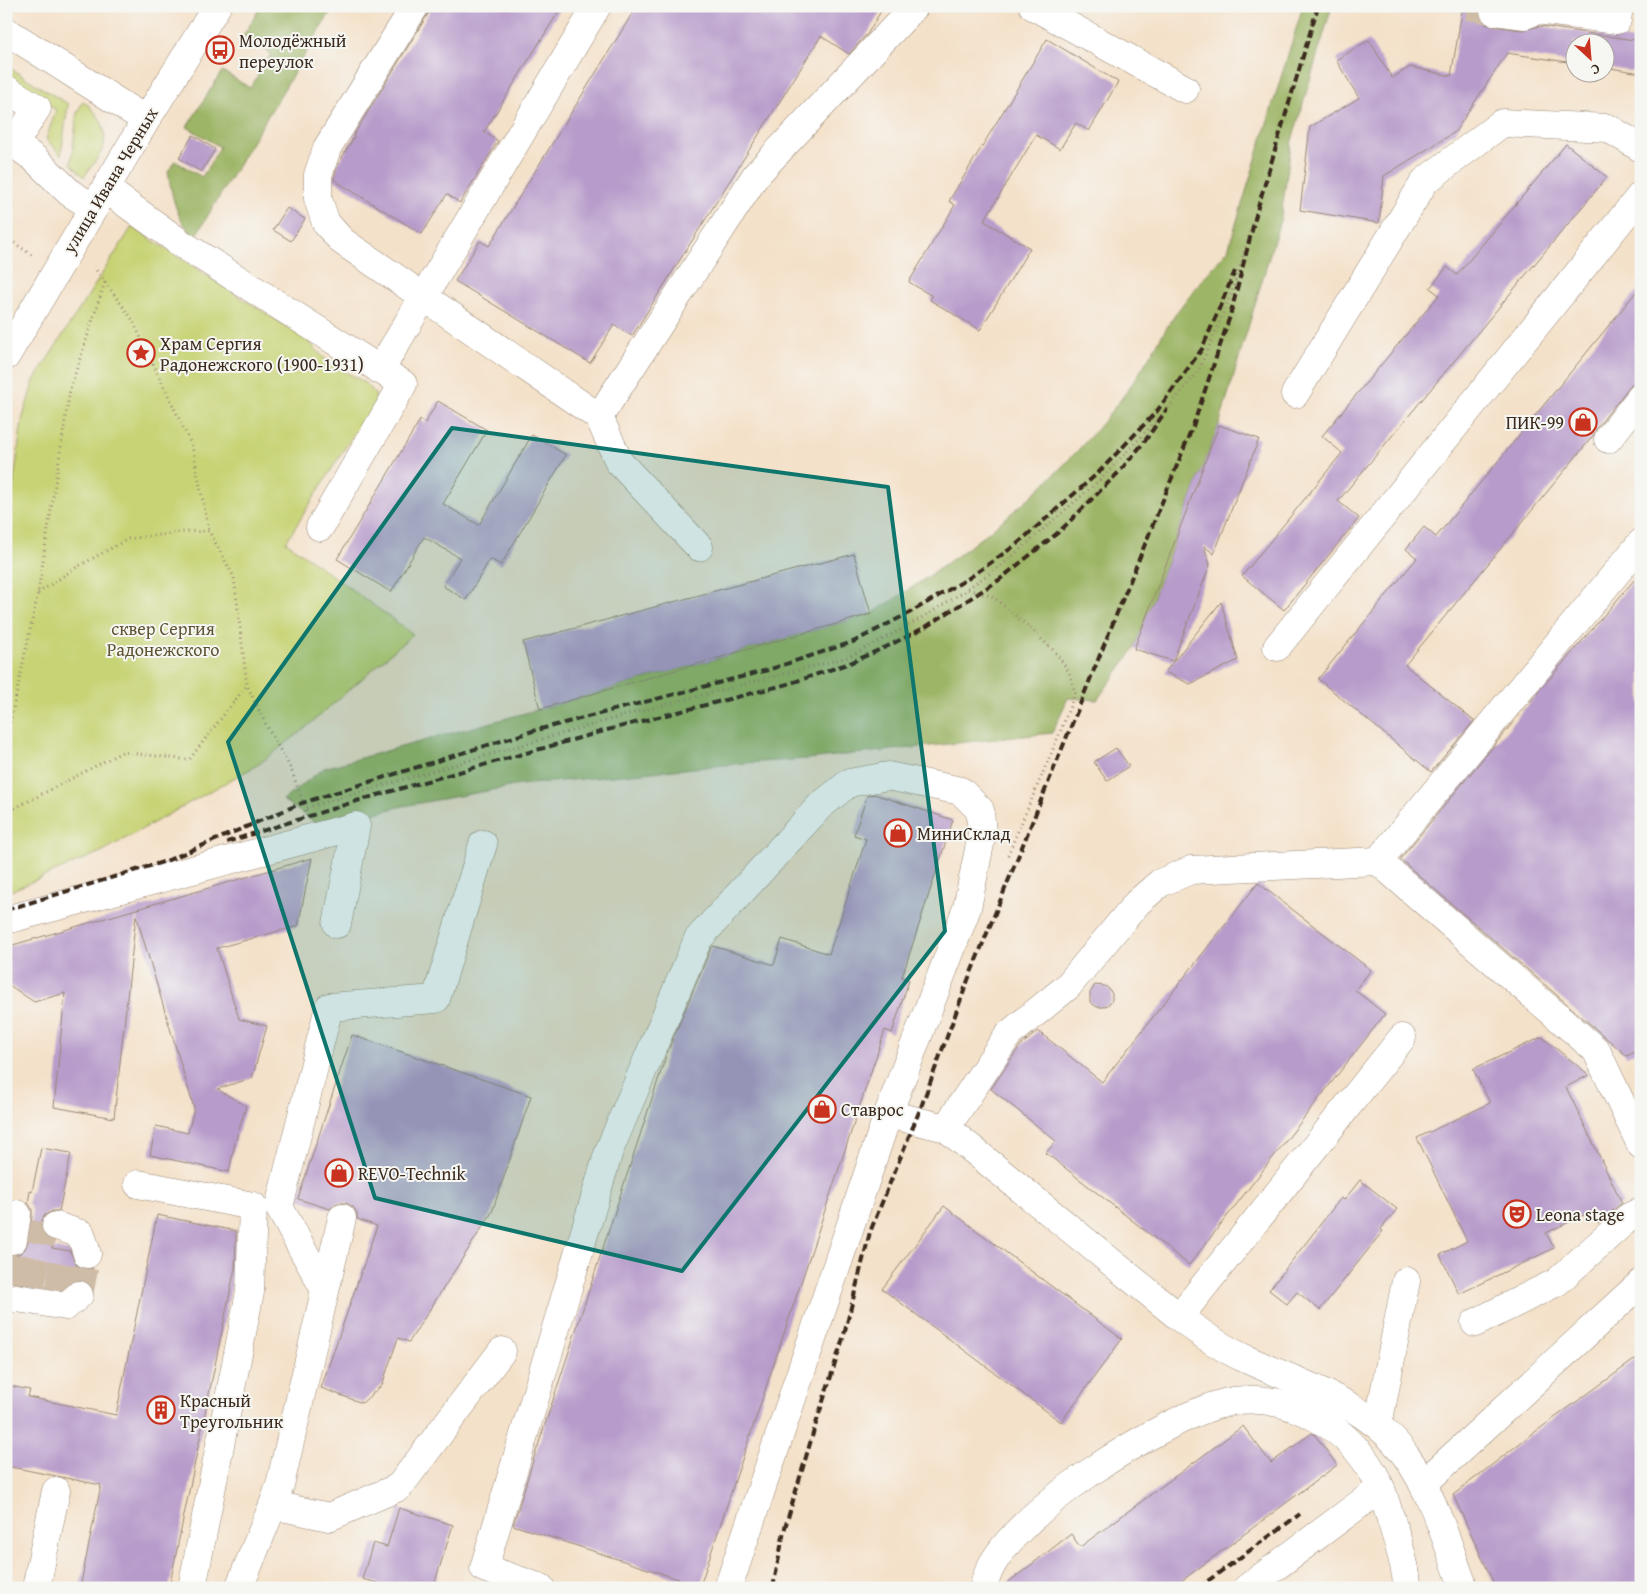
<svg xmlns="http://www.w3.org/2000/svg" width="1647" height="1594" font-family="'Gentium Book Plus',serif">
	<rect width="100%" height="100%" fill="#f6f6f2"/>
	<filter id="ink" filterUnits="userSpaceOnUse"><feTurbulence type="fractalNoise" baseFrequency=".02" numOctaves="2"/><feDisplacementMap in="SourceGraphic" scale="10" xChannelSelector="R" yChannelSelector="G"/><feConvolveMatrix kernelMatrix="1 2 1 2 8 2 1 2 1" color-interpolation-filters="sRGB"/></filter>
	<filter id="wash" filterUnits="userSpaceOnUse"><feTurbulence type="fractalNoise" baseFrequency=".0096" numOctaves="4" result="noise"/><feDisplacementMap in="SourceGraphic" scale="20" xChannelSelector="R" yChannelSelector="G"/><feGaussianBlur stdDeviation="1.12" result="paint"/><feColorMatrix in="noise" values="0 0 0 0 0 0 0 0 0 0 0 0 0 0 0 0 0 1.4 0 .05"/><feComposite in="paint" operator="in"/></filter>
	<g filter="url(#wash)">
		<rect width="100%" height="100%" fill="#f4e1c9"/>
		<!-- green -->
		<g fill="#c7d375" stroke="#817e4a">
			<path d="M6,66L68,104L61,155L46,139L56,110L6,78Z"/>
			<path d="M83,101C98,112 109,129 103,148C99,158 90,168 84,177L71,164L77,113Z"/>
			<path d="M132,227L307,340C315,348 323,358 332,365C350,376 388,386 373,414C367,425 366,427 355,432L286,542L413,634L302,731L259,764L103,851L6,893V541L22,420L34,380Z"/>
		</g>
		<!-- forest -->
		<g fill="#9db566" stroke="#6c7042">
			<path d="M261,6H334L195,237C176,220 172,196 168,172L175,161L202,177L220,147L187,127L222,71L250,88L271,54L243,36Z"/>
			<path d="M1303,6H1332L1291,144L1281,217L1219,425L1134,649L1097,700L1068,698L1052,733L807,759L745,763L520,785L403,806L321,827L283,800L324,768L540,709L871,614C965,555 1055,487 1122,398C1141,373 1156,344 1173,318C1189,294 1209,272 1228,250Z"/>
		</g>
		<g id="blocks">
			<!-- building -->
			<g fill="#b79bca">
				<path d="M431,6H562L484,132L498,141L460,203L447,194L422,234L334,180V178L338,164L354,137L353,136L428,14Z"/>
				<path d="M637,6H884L868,33L849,54L821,36L632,336L614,325L590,363L455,281L480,241L489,246Z"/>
				<path d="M1463,6H1480V17L1485,24L1492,26L1523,30L1540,26L1641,41V73L1604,67V42H1574V63L1507,53L1455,132L1384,176L1379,223L1300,210L1310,127L1359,98L1336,60L1369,40L1392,78L1410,67L1451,76Z"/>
				<path d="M1047,39L1118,82L1089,131L1076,123L1060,149L1036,135L984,221L1030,248L980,330L930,300L932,296L909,282L955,205L949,201Z"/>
				<path d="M193,135L215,149L201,172L179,158Z"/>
				<path d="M1566,144L1607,177L1338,501L1359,518L1284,610L1242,576L1342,453L1322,436L1439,295L1430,288L1447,267L1457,275Z"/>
				<path d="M287,208L305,219L291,241L273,230Z"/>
				<path d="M1641,286V377L1629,387L1596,429L1593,436L1405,665L1474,721L1431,772L1318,679L1417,558L1406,549L1424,527L1436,537Z"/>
				<path d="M438,401L487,430L443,504L479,525L532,435L566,455L501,565L490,559L466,600L443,586L460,558L424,537L391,592L337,559L420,420L425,423Z"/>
				<path d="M1219,425L1259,439L1214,554L1204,546L1210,565L1173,661L1134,649Z"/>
				<path d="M854,554L871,614L540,709L523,642Z"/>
				<path d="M1641,572V1049L1627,1056L1400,859L1540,690Z"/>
				<path d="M1221,602L1238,660L1190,684L1165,672Z"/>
				<path d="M1116,748L1129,766L1107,781L1094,762Z"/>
				<path d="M874,794L953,820L902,977L909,980L892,1033L885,1030L700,1586L513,1525L532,1464L667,1053L711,948L713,946L774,965L782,939L829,954L866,839L854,835L867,796Z"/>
				<path d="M312,858L298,926L217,948L239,1019L267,1026L252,1078L217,1089L246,1106L235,1143L229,1172L150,1155L156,1126L188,1133L194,1108L136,915L114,1118L54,1107L65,993L34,1002L6,983V947Z"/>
				<path d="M1258,883L1371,970L1355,990L1385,1014L1189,1265L1046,1153L1056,1141L991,1089L1020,1046L1038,1031L1102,1082Z"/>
				<path d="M1095,985L1105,986L1109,989L1112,994V1000L1108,1005L1103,1007H1097L1090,1002V993Z"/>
				<path d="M352,1035L531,1096L492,1212L409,1342L398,1338L382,1385L362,1403L321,1388L377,1226L357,1219V1213L353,1207L346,1203H337L330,1209L298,1199Z"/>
				<path d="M1542,1037L1589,1075L1566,1087L1622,1203L1598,1223L1592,1211L1546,1233L1554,1248L1459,1294L1440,1255L1467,1241L1417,1138L1490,1103L1473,1069Z"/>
				<path d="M41,1148L71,1153L59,1211H52L45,1215L41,1222V1230L45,1237L53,1242L52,1248L70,1251L77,1266L84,1269L93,1268L90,1284L84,1280H76L61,1289L6,1281V1254L11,1255L19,1254L25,1249L28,1242L32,1216V1209L28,1203L30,1191L32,1192Z"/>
				<path d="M1360,1180L1397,1209L1381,1229L1383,1231L1320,1310L1297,1292L1287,1304L1269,1290L1341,1198L1344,1200Z"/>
				<path d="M944,1206L1122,1339L1061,1422L882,1289Z"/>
				<path d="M157,1215L236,1231L235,1268L169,1588H80L101,1485L6,1466V1385L30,1390L28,1397L116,1415Z"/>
				<path d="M1641,1355V1588H1496L1453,1495L1524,1440Z"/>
				<path d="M1243,1426L1271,1463L1312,1433L1315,1435L1337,1465L1172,1588H1001L1071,1534L1080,1547Z"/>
				<path d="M399,1508L453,1525L433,1588H377L378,1583L362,1579L373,1543L387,1547Z"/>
			</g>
		</g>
	</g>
	<g filter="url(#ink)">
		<use href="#blocks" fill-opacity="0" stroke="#988674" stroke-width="1"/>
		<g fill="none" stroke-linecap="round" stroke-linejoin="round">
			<!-- minor-tunnel -->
			<g stroke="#cfbca7" stroke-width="28" stroke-dasharray="28 14" stroke-linecap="butt">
				<path d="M1468,6L1494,11"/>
				<path d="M6,1281L13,1240"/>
				<path d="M31,1285L45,1223"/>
				<path d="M59,1291L67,1251"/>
				<path d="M79,1295L87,1254"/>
			</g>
			<!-- minor casing -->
			<g stroke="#988674" stroke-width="29">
				<g id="minor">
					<path d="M415,6L327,148L318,175V199L326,223L342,241L599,417L619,462L699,547"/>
					<path d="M1033,6L1185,89"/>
					<path d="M1494,11L1525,15L1538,10L1617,20L1619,6"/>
					<path d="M6,31L146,120"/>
					<path d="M6,89L37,108L14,144L34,158L70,193L94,208"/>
					<path d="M106,189L182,244L403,384L320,527"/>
					<path d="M380,370L597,6"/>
					<path d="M1295,394L1425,181L1502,123L1608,128L1641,148"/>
					<path d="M599,417L756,175L915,6"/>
					<path d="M1608,439L1641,397"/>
					<path d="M1641,543L1378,861L1596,1050L1641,1145"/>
					<path d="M1277,647L1641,195"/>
					<path d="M1378,861L1191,870L1160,883L1137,903L1067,987L1008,1035L946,1128L1179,1317C1200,1333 1221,1348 1246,1359C1302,1385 1369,1403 1406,1456C1432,1491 1448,1546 1464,1588"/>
					<path d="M6,920L356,826L337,924"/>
					<path d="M138,1184L253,1206L250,1292L192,1588"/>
					<path d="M56,1226L81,1234L87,1254"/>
					<path d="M13,1240L17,1214"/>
					<path d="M325,1290L279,1207L329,1007L436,999L483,844"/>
					<path d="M6,1299L17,1298L66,1306L79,1295"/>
					<path d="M1179,1317L1402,1038"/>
					<path d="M1475,1323L1557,1282L1629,1217L1641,1211"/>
					<path d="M1378,1425L1406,1281"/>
					<path d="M1423,1484L1641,1283"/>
					<path d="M273,1505L280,1485L342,1218"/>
					<path d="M36,1588L56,1491"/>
					<path d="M239,1588L273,1505L329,1517L399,1487L502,1351"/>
					<path d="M541,1588L484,1568L609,1151L698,939L820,806L849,783L888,776L961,791L980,810L982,834L967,908L888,1114"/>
					<path d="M728,1588L888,1114L946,1128"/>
					<path d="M984,1588C990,1523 1172,1411 1233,1401C1285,1393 1341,1423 1369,1466C1378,1479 1383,1493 1387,1507C1393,1527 1408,1569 1407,1588"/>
					<path d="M1247,1588L1381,1488"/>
				</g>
			</g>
			<!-- major casing -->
			<g stroke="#988674" stroke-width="29">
				<path id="major" d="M6,356L146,120L217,6"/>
			</g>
			<!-- path -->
			<g stroke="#988674" stroke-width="3" stroke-dasharray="1 4" stroke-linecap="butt">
				<path d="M6,237L33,256"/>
				<path d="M105,282L132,319L192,446L209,531"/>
				<path d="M968,588L1002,565L1102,478L1169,407L1199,370L1232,292L1258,207"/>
				<path d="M38,593L77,567L128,539L182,532L209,531L234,577L247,685L265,723L291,769L305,808"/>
				<path d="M6,742L38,593L70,389L105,282L94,267"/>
				<path d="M306,811L305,808L626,715L845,658C888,638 928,615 968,589L979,593L992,596L1032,630L1057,654L1069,672L1075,693L1059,735L1007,857"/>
				<path d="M6,813L122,752L189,760L247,685"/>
			</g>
			<!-- minor -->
			<use href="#minor" stroke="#fff" stroke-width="28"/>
			<!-- major -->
			<use href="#major" stroke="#fff" stroke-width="28"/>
			<!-- rail -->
			<g stroke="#3b2a1e" stroke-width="4" stroke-dasharray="8 4" stroke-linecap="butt">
				<path d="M227,842L360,800L611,729L788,684L850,663L888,646L924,628L999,580L1060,531L1120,471L1145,441L1167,409"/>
				<path d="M6,910L166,861L302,803L533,731L768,670L853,642L909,613L969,578L1017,544L1098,473L1157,411L1202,349L1235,271"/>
				<path d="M773,1588L784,1531L814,1430L844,1335L870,1232L921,1107L968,980L1193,426L1230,316L1258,207L1318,6"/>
				<path d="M1198,1588L1300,1514"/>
			</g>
		</g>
	</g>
	<!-- marked area -->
	<path fill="#0f766e" fill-opacity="0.2" stroke="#0f766e" stroke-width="4" stroke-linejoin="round" d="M452,428L888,487L945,931L682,1271L375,1198L228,742Z"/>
	<!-- icons -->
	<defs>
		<g id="bus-ring" transform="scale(1.4375)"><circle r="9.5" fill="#f6f6f2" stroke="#c8321e" stroke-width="1.5"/><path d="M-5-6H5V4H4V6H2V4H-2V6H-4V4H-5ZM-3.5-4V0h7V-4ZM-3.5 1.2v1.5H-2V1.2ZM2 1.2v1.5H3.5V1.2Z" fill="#c8321e"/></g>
		<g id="sight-ring" transform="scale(1.4375)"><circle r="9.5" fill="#f6f6f2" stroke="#c8321e" stroke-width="1.5"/><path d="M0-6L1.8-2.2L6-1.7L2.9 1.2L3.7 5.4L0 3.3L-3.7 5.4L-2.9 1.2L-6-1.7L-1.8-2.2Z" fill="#c8321e"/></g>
		<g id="shop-ring" transform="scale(1.4375)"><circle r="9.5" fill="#f6f6f2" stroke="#c8321e" stroke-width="1.5"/><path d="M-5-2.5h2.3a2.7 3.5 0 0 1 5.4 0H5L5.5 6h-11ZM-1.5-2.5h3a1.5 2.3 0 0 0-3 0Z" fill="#c8321e"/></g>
		<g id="theatre-ring" transform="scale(1.4375)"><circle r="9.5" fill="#f6f6f2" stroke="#c8321e" stroke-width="1.5"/><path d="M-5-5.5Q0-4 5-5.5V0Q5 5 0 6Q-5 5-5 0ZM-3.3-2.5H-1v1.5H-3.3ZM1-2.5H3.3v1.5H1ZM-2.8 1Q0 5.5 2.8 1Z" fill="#c8321e"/></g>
		<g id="building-ring" transform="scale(1.4375)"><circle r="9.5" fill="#f6f6f2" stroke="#c8321e" stroke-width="1.5"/><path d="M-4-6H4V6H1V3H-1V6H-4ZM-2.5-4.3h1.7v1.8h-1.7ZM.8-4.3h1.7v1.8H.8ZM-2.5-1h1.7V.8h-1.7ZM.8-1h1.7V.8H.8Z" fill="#c8321e"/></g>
	</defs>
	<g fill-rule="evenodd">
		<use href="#bus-ring" x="220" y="50"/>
		<use href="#sight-ring" x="141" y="353"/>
		<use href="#shop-ring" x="1583" y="422"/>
		<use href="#shop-ring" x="898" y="833"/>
		<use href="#shop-ring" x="822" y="1109"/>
		<use href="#shop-ring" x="339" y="1173"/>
		<use href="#theatre-ring" x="1517" y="1214"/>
		<use href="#building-ring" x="161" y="1410"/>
	</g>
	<g text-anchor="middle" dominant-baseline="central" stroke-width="4" stroke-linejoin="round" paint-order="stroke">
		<!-- poi labels -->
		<g font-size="18" fill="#3b2a1e" stroke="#f6f6f2" text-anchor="start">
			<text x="239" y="40">Молодёжный<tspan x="239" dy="21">переулок</tspan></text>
			<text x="160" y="343">Храм Сергия<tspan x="160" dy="21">Радонежского (1900-1931)</tspan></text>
			<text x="1564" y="422" text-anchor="end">ПИК-99</text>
			<text x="917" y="833">МиниСклад</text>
			<text x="841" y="1109">Ставрос</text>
			<text x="358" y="1173">REVO-Technik</text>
			<text x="1536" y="1214">Leona stage</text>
			<text x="180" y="1400">Красный<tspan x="180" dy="21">Треугольник</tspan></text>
		</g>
		<!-- street labels -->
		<g font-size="18" fill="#3b2a1e" stroke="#f6f6f2">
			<text transform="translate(110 180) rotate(-59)">улица Ивана Черных</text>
		</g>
		<!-- park labels -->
		<g font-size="18" fill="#5e5434" stroke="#f6f6f2">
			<text x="163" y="628">сквер Сергия<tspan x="163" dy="21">Радонежского</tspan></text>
		</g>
	</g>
	<!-- margin -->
	<rect width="1647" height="1594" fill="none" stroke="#f6f6f2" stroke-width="25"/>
	<!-- north arrow -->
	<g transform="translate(1590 58) rotate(154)"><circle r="24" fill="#f6f6f2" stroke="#aba49d"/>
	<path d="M0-4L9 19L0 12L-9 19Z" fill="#c8321e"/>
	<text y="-8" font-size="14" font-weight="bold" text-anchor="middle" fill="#3b2a1e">С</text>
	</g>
</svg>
